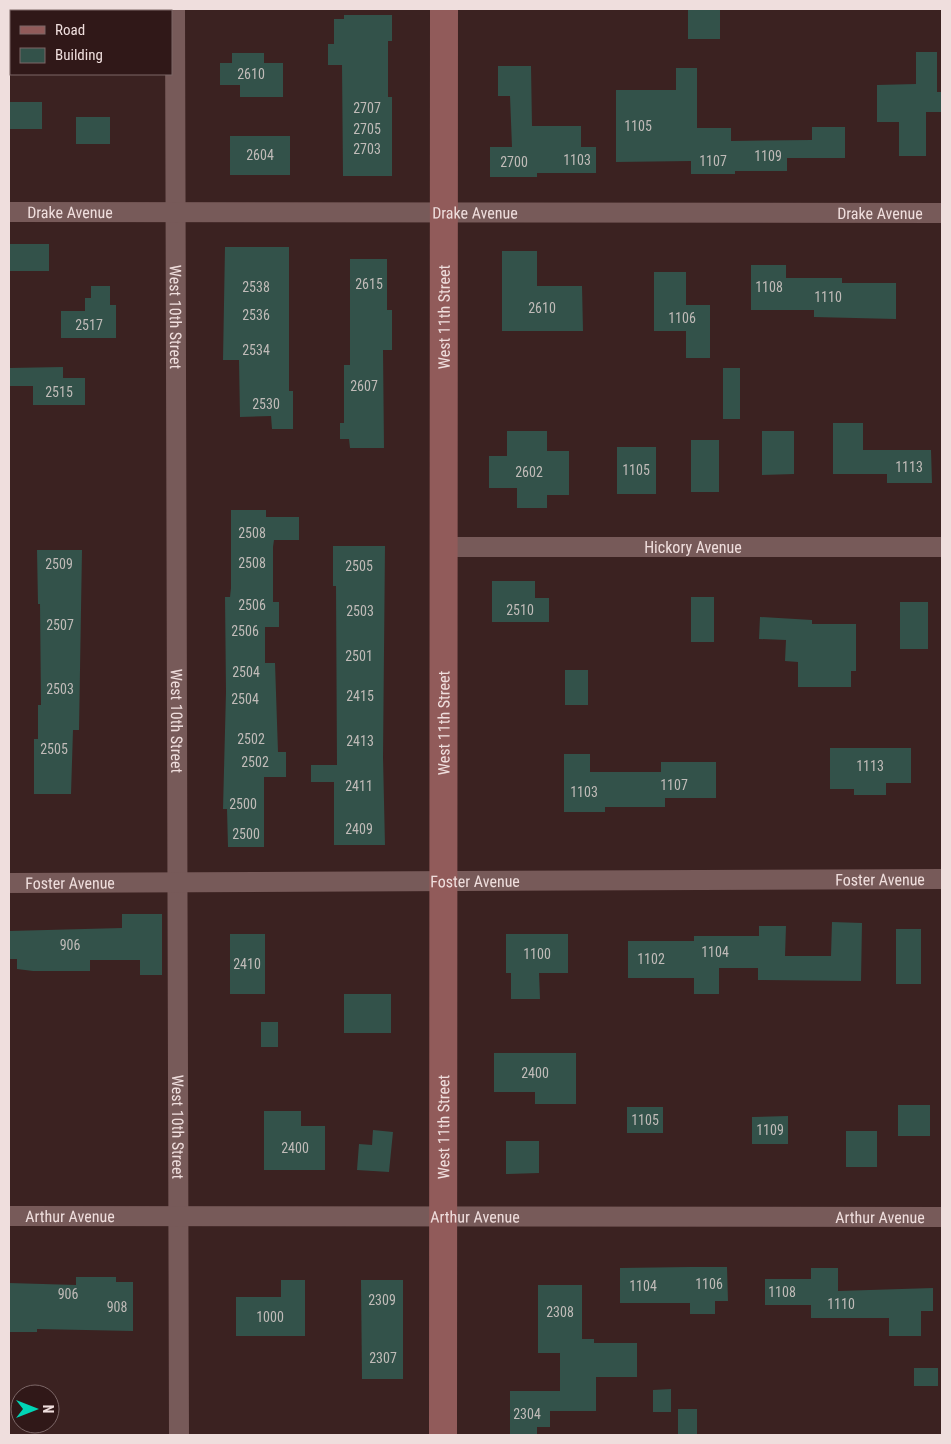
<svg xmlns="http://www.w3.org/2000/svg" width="951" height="1444" font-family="'Roboto Condensed',sans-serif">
	<rect width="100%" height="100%" fill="#3b2221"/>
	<!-- building -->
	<g fill="#33524a">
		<rect x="688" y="9" width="32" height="30"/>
		<path d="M344,15H392V41H388V97H392V176H343L342,65H328V44H334V19H344Z"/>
		<path d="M916,52H937V92H942V112H926V156H899V122H877V85L916,84Z"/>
		<path d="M232,53H264V63H283V97H240V85H220V63H232Z"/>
		<path d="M498,66H531L532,126H581V147H596V173H537V177H490V147H512L510,96H498Z"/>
		<path d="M676,68H697V128H731V141L812,140V127H845V158H787V171H735V174H691V161L616,162V90H676Z"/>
		<rect x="9" y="102" width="33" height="27"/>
		<rect x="76" y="117" width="34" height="27"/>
		<rect x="230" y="136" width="60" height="39"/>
		<rect x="9" y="244" width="40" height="27"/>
		<path d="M225,247H289V391H293V429H272L271,416L240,417L239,360H223Z"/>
		<path d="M502,251H537V286H582L583,331H502Z"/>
		<path d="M350,259H387V310H392V350H383L384,448H350L349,439H340V423H344V365H350Z"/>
		<path d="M751,265H786V278H842V283H896V319L814,317V310H751Z"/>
		<path d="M654,272H686V305H710V358H686V331H654Z"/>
		<path d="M91,286H110V305H116V338H61V311H85V298H91Z"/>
		<path d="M63,367V378H85V405H33V386H9V368Z"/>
		<rect x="723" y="368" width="17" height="51"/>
		<path d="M833,423H863V450H931L932,483H887V474H833Z"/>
		<path d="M507,431H547V451H569V495H547V508H517V488H489V456H507Z"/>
		<path d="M762,431H794V474L762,475Z"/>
		<rect x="691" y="440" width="28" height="52"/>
		<rect x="617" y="447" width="39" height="47"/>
		<path d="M231,510H266V517H299V540H274L273,547V602H279V627H265V663H275L278,752H286V777H264V847H228L227,809H223L226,692L225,597H230L231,588Z"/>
		<path d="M333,546H385L383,757L385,845H334V782H311V765H337L336,586H333Z"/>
		<path d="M37,550H82L79,730H73L71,794H34V739H38V705H41L40,604H38Z"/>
		<path d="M492,581H535V598H549V622H492Z"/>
		<rect x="691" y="597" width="23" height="45"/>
		<rect x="900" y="602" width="28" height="47"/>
		<path d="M760,617L812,620V624H856V671H851V687H798V662L785,661L786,640L759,639Z"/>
		<rect x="565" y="670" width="23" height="35"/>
		<path d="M830,748H911V783H886V795H854V789H830Z"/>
		<path d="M564,754H590V772H661V762H716V798H665V807H605V812H564Z"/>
		<path d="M122,914H162V975H140V960H90V971H33L17,969V959H9V931L122,928Z"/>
		<path d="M832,922L862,923L861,981L758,980V968H719V994H694V978H628V941H694V936H759V926H786L785,956H831Z"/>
		<rect x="896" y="929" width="25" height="55"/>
		<rect x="230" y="934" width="35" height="60"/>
		<path d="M506,934H568V973H539L540,999H511V973H506Z"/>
		<rect x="344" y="994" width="47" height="39"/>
		<rect x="261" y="1022" width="17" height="25"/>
		<path d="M494,1053H576V1104H535V1092H494Z"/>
		<rect x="898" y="1105" width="32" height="31"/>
		<rect x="627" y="1107" width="36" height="26"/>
		<path d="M264,1111H301V1126H325V1170H264Z"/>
		<path d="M788,1116V1144H752V1117Z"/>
		<path d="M373,1130L393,1132L389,1172L357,1170L359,1144L372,1145Z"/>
		<rect x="846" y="1131" width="31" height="36"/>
		<path d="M506,1141H539V1173L506,1174Z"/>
		<path d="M690,1267H727L728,1301H715V1314H690V1303H620V1268Z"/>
		<path d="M811,1268H838V1291L933,1288V1311H921V1336H889V1318H811V1305H765V1279H811Z"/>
		<path d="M76,1277H116V1282H133V1331L37,1329V1332H9V1283L76,1285Z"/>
		<path d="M281,1280H305V1336H236V1297H281Z"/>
		<path d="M361,1280H403V1379H362Z"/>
		<path d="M538,1285H582V1339H594V1343H637V1377H596V1411H550V1427H537V1435H510V1391H560V1353H538Z"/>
		<rect x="914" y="1368" width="24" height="18"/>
		<path d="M671,1389V1412H653V1390Z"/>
		<rect x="678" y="1409" width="19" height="26"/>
	</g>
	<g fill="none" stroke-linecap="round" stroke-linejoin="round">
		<!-- minor -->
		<g stroke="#775a59" stroke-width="20">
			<path id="s1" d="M175,9L179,1435"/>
			<path id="s2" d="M9,212L942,213"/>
			<path id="s3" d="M443,547H942"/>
			<path id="s4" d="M9,883L942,879"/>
			<path id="s5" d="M9,1216L942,1217"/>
		</g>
		<!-- secondary -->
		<path stroke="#915b5a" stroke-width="28" id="s6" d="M443,1435L444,9"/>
	</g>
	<g text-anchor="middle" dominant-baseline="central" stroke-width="5" stroke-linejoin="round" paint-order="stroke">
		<!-- number labels -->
		<g font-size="14" fill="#c0bbb8">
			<text x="251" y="74">2610</text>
			<text x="367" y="108">2707</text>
			<text x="638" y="126">1105</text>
			<text x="367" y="129">2705</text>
			<text x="367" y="149">2703</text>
			<text x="260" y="155">2604</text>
			<text x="768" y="156">1109</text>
			<text x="577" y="160">1103</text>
			<text x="713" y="161">1107</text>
			<text x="514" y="162">2700</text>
			<text x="369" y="284">2615</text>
			<text x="256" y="287">2538</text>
			<text x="769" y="287">1108</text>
			<text x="828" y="297">1110</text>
			<text x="542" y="308">2610</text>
			<text x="256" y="315">2536</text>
			<text x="682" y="318">1106</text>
			<text x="89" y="325">2517</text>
			<text x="256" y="350">2534</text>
			<text x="364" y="386">2607</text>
			<text x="59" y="392">2515</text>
			<text x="266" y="404">2530</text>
			<text x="909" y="467">1113</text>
			<text x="636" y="470">1105</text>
			<text x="529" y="472">2602</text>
			<text x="252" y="533">2508</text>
			<text x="252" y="563">2508</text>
			<text x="59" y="564">2509</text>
			<text x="359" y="566">2505</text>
			<text x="252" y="605">2506</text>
			<text x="520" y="610">2510</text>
			<text x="360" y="611">2503</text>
			<text x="60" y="625">2507</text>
			<text x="245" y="631">2506</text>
			<text x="359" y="656">2501</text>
			<text x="246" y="672">2504</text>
			<text x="60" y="689">2503</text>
			<text x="360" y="696">2415</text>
			<text x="245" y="699">2504</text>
			<text x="251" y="739">2502</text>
			<text x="360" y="741">2413</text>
			<text x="54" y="749">2505</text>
			<text x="255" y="762">2502</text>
			<text x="870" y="766">1113</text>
			<text x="674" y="785">1107</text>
			<text x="359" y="786">2411</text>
			<text x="584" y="792">1103</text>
			<text x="243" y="804">2500</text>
			<text x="359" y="829">2409</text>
			<text x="246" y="834">2500</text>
			<text x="70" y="945">906</text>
			<text x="715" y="952">1104</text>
			<text x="537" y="954">1100</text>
			<text x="651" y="959">1102</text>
			<text x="247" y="964">2410</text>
			<text x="535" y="1073">2400</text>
			<text x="645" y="1120">1105</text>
			<text x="770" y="1130">1109</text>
			<text x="295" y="1148">2400</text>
			<text x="709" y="1284">1106</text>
			<text x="643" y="1286">1104</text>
			<text x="782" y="1292">1108</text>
			<text x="68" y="1294">906</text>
			<text x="382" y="1300">2309</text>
			<text x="841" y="1304">1110</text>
			<text x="117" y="1307">908</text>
			<text x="560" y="1312">2308</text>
			<text x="270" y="1317">1000</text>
			<text x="383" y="1358">2307</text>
			<text x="527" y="1414">2304</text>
		</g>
		<!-- street labels -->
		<g font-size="16" fill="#efdedd" stroke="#301818">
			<text stroke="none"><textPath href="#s2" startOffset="61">Drake Avenue</textPath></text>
			<text stroke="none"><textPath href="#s2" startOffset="466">Drake Avenue</textPath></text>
			<text stroke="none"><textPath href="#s2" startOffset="871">Drake Avenue</textPath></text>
			<text stroke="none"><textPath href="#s1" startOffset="308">West 10th Street</textPath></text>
			<text stroke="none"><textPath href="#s6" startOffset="1118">West 11th Street</textPath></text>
			<text stroke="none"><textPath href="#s3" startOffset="250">Hickory Avenue</textPath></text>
			<text stroke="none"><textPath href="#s1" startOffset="712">West 10th Street</textPath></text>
			<text stroke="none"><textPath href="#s6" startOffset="712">West 11th Street</textPath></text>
			<text stroke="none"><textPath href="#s4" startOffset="871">Foster Avenue</textPath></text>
			<text stroke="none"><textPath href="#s4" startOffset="466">Foster Avenue</textPath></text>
			<text stroke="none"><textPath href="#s4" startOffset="61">Foster Avenue</textPath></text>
			<text stroke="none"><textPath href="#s1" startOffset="1118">West 10th Street</textPath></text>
			<text stroke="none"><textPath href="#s6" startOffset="308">West 11th Street</textPath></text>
			<text stroke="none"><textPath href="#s5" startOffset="61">Arthur Avenue</textPath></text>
			<text stroke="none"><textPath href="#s5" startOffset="466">Arthur Avenue</textPath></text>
			<text stroke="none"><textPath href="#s5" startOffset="871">Arthur Avenue</textPath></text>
		</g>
	</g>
	<!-- border -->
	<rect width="951" height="1444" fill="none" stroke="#efdedd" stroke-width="20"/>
	<!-- legend -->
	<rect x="10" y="10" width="162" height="65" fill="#301818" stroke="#7c6767"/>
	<rect x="20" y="26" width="25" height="8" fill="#915b5a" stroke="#7c6767"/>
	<text x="55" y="35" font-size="15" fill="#efdedd">Road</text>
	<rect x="20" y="48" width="25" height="15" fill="#33524a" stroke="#7c6767"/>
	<text x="55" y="60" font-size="15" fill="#efdedd">Building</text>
	<!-- north arrow -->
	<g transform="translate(35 1409) rotate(90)"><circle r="24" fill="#301818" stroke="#7c6767"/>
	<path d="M0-4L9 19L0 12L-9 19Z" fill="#01d5b6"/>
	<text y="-8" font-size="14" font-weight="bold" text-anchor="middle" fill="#efdedd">N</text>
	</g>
</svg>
